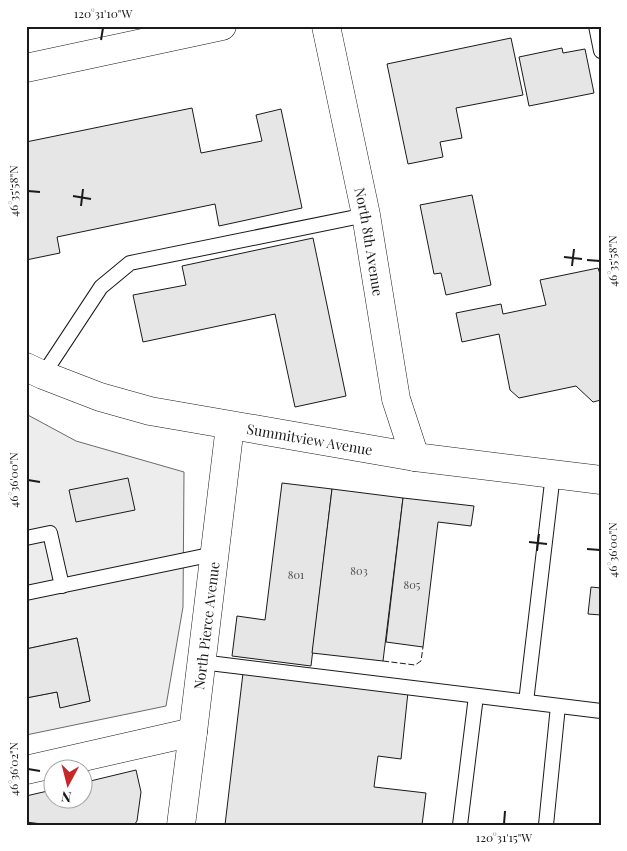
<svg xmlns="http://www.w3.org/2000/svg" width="627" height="851" font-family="'Playfair Display',serif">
	<rect width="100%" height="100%" fill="#fff"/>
	<!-- built -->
	<path fill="#ededed" stroke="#6a6a6a" d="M26,414L76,441L184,472L183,607L166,706L26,735V698L57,692L60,707L90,701L77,638L26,649Z"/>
	<!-- building -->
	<g fill="#e6e6e6" stroke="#1a1a1a">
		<path d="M511,38L523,95L456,108L462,138L440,142L443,157L408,164L387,64Z"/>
		<path d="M562,48L563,53L585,49L594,93L529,106L519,57Z"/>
		<path d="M192,108L201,153L262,141L256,115L281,109L302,208L219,226L215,204L57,237L60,253L26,260V142Z"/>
		<path d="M472,195L491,285L446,295L441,273L434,274L420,205Z"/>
		<path d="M313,238L346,396L295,407L275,314L143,342L133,295L186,285L182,266Z"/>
		<path d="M598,268L601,277V400L593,402L576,386L519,398L510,390L499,334L462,342L456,313L501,304L503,314L546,305L540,280Z"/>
		<path d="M128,478L135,510L76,522L69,490Z"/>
		<path d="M282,483L332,489L311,666L232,656L237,616L265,620Z"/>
		<path d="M332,489L403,498L383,661L312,653Z"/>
		<path d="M403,498L474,506L471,526L438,522L423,647L386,642Z"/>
		<path d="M591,587L601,588V615L588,614Z"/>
		<path d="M77,638L90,701L60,708L57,692L26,698V649Z"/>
		<path d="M243,673L408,692L401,759L378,756L374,787L426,793L422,825H225Z"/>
		<path d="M136,770L141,792L137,821L134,825H50L26,822V796L52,790V798H82V783Z"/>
	</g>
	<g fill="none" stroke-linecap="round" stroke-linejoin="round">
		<!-- lane casing -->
		<g stroke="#1a1a1a" stroke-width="16">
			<g id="lane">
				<path d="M596,26L601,51"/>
				<path d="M43,375L101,287L130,263L366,215"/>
				<path d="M26,538L50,533L62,586"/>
				<path d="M26,593L214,554"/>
				<path d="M201,662L601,711"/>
				<path d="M526,702L553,474"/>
				<path d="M460,825L476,696"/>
				<path d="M546,825L558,706"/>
			</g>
		</g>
		<!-- street casing -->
		<g stroke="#1a1a1a" stroke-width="29">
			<g id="street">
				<path id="s1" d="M326,26L366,215L396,399L415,457"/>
				<path d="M26,770L193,732"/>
			</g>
		</g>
		<!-- secondary casing -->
		<g stroke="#1a1a1a" stroke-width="29">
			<g id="secondary">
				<path d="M26,68L222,26"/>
				<path id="s2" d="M26,367L43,375L100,397L150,411L415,457L601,480"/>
				<path id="s3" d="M181,825L193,732L230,426"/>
			</g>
		</g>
		<!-- lane -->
		<use href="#lane" stroke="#fff" stroke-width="14"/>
		<!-- street -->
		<use href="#street" stroke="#fff" stroke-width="28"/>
		<!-- secondary -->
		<use href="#secondary" stroke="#fff" stroke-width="28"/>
		<!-- fence -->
		<path stroke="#1a1a1a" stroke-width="1" stroke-dasharray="6 2.5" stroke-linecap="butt" d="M383,661L415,665L421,661L423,647"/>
	</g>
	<!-- ticks -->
	<path fill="none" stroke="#1a1a1a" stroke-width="2" d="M101,40L103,28M28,191L40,192M73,196L91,199M81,206L83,189M564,257L582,259M587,260L600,261M572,266L574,249M28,480L40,482M529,542L547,544M587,549L600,550M537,551L539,534M28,769L40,771M504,824L505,811"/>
	<g text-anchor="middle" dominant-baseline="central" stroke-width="4" stroke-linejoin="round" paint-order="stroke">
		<!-- number labels -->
		<g font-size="11" fill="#4d4d4d">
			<text x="359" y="570">803</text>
			<text x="296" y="574">801</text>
			<text x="412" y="584">805</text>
		</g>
		<!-- street labels -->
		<g font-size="14" fill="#1a1a1a" stroke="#fff">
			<text stroke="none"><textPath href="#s1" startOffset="220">North 8th Avenue</textPath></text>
			<text stroke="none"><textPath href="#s2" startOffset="294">Summitview Avenue</textPath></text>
			<text stroke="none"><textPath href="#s3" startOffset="201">North Pierce Avenue</textPath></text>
		</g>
	</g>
	<!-- border -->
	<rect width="627" height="851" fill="none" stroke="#ffffff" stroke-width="55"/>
	<!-- north arrow -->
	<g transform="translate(68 784) rotate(187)"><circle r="24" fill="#ffffff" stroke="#a3a3a3"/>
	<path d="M0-4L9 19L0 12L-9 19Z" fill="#c62828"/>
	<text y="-8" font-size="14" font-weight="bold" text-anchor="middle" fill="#1a1a1a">N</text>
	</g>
	<rect x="28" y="28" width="572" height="796" fill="none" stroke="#1a1a1a" stroke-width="2"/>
	<g font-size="12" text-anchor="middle" fill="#1a1a1a">
		<text x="103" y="18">120°31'10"W</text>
		<text transform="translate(14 191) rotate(-90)" y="4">46°35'58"N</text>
		<text transform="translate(613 261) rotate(-90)" y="4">46°35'58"N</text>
		<text transform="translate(14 480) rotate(-90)" y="4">46°36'00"N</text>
		<text transform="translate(613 550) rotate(-90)" y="4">46°36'00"N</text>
		<text transform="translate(14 769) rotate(-90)" y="4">46°36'02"N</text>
		<text x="504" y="842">120°31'15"W</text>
	</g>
</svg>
